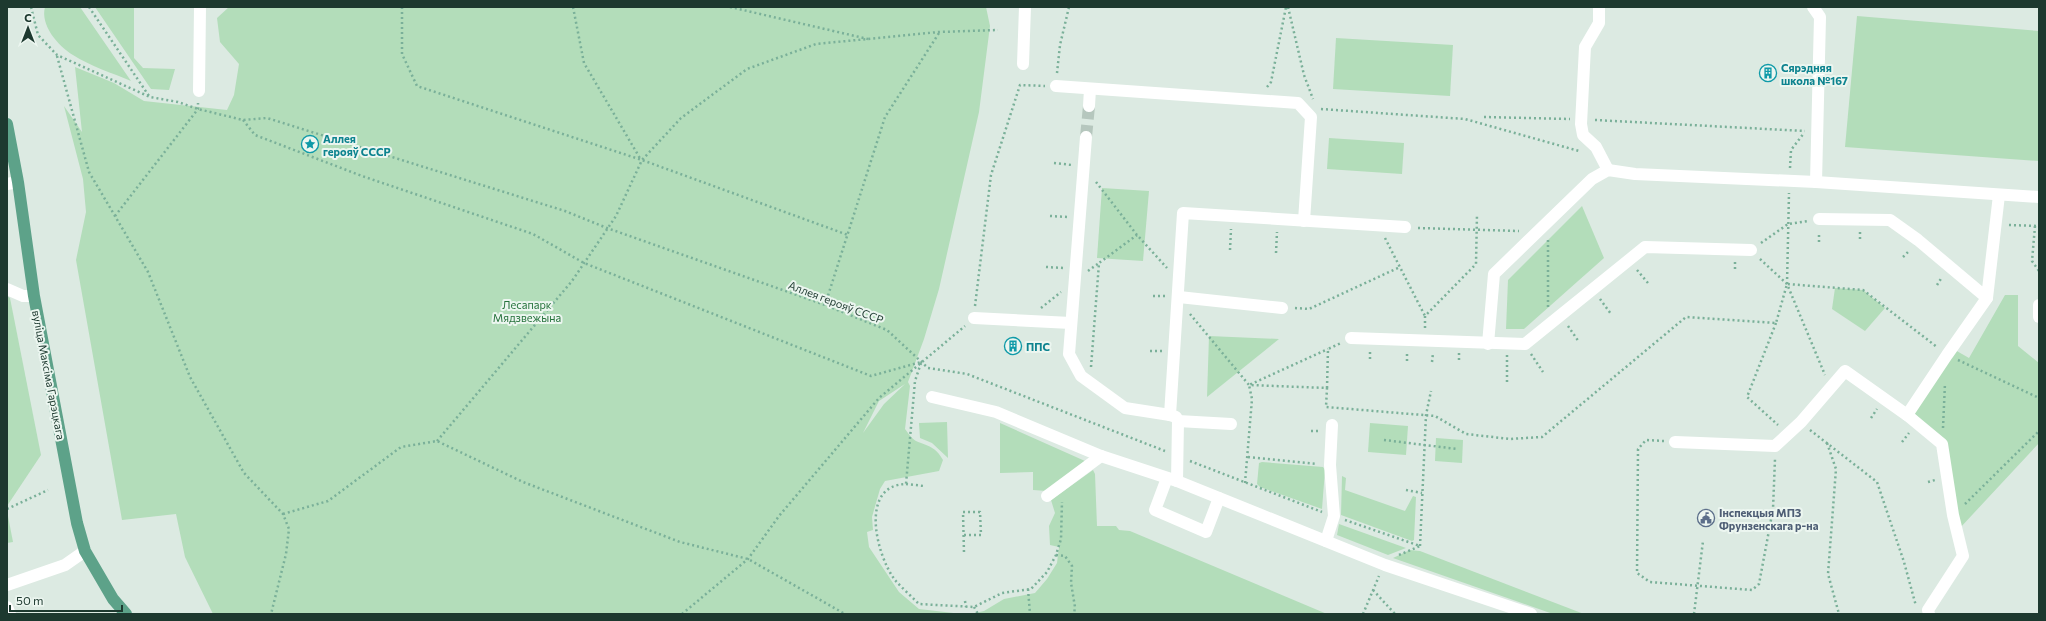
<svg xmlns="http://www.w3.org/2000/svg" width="2046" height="621" font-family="Commissioner,sans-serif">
	<rect width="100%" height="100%" fill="#dceae2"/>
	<!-- green -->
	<g fill="#b3ddba" fill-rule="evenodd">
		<path d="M45,7H80L131,81C112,73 90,66 73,55C58,46 40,25 45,7Z"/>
		<path d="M95,7H134V58L143,68L175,69L169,90L151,89Z"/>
		<path d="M229,7H986L990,26L979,112L939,289L924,339L908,382L910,386L905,429C908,433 912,439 916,441C928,446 936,447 943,460L939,471L885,481L880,489L872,517L873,530L867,532L869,547L899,592L919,609L962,614H213L185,557L176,514L122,520L76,260L86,212L83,179L64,106L82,132L75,67L114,83L144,101L227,110L234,95L239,64L220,42L217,18ZM905,384L884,404L863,433L879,401Z"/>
		<path d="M1857,16L2039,31V161L1845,147Z"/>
		<path d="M1336,38L1453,45L1450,96L1333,89Z"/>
		<path d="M1329,138L1404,143L1402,174L1327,169Z"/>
		<path d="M1102,188L1149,191L1143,261L1097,258Z"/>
		<path d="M1582,206L1604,258L1524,329H1506L1508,280Z"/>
		<path d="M1835,288L1863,290L1885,308L1865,331L1832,309Z"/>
		<path d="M2005,295H2018V346L2039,363V443L1960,528L1946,443L1914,413L1955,350L1969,358Z"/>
		<path d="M7,296L10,298L41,455L7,506Z"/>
		<path d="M1209,336L1279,339L1207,397Z"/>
		<path d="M947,422L948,458L932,443L920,438L919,423Z"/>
		<path d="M1000,423L1085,461L1047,491L1033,490V472L1000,473Z"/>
		<path d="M1370,423L1408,426L1406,455L1368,452Z"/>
		<path d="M1436,438L1463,440L1462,463L1435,461Z"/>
		<path d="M1262,462L1323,467L1325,470L1322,509L1260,487L1257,484L1259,463Z"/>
		<path d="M1093,470L1095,474L1097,526H1116L1119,530L1130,531L1327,614H971L984,611L1004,599L1035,593L1047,579L1057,563L1059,547L1050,545L1049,526L1055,513L1051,500Z"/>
		<path d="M1342,476L1346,478L1345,490L1405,511L1413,496L1416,497L1414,540L1412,541L1341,515Z"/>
		<path d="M7,511L13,542L7,543Z"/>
		<path d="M1339,524L1406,548L1388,555L1337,535Z"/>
		<path d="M1410,550L1420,551L1584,614H1553L1393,558Z"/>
	</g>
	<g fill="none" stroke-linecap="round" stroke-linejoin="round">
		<!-- minor-tunnel -->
		<path stroke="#b6c7be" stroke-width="12" stroke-dasharray="12 6" stroke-linecap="butt" d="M1086,137L1089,106"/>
		<!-- path -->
		<g stroke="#7ab099" stroke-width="2.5" stroke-dasharray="2 3" stroke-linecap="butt">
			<path d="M31,7L38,35L57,55L150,97L178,102L198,109L243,120L267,118L565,211L607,228L825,305L887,330L928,368L967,374L1165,451"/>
			<path d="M89,7L149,96"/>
			<path d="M402,7V54L417,86L642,160L848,235"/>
			<path d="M573,7L584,63L641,160"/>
			<path d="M730,7L868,39"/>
			<path d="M1288,7L1304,75L1313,99"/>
			<path d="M57,56L89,172L148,272L190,377L244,473L283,514L289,529L286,554L271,614"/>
			<path d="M1057,73L1060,45L1069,7"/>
			<path d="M1267,87L1271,82L1286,7"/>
			<path d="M1321,109L1465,119L1579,151"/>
			<path d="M1484,117L1570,119"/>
			<path d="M243,120L255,135L362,176L533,234L584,263L871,376L921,362"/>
			<path d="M1595,120L1805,131"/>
			<path d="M1054,163L1072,165"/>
			<path d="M1790,168L1791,150L1804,133"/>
			<path d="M1096,182L1137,235L1167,268"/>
			<path d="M115,216L198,109V103"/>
			<path d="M1050,216L1068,217"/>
			<path d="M2009,225L2039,226"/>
			<path d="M2035,226L2032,261L2039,271"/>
			<path d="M1418,228L1519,231"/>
			<path d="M1860,232V242"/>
			<path d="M1385,238L1425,316"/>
			<path d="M1548,240V309"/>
			<path d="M1819,242V232"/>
			<path d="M1761,243L1788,224L1808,221"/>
			<path d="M1230,250L1231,229"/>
			<path d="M1276,253L1277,232"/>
			<path d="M1903,257L1910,250"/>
			<path d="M1760,259L1787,284L1825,375"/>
			<path d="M1046,267L1064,268"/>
			<path d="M1735,269V262"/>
			<path d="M1637,270L1648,283"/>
			<path d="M1088,271L1099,263"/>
			<path d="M1787,284L1789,193"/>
			<path d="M1937,285L1942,277"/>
			<path d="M1153,296H1165"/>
			<path d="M1600,299L1611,314"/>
			<path d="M825,305L885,117L939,33"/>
			<path d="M975,306L991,175L1020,85L1045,86"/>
			<path d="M1041,308L1061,292"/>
			<path d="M1295,308L1309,309L1400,267"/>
			<path d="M1190,314L1249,385L1327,388L1326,407L1435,416L1466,434L1510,439L1542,437L1686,317L1776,323L1787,284L1863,290L1937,347"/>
			<path d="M1776,323L1747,397L1778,425"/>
			<path d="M1568,326L1579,342"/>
			<path d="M1425,328V316L1476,264L1477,214"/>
			<path d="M1150,351H1162"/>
			<path d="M1370,352V359"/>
			<path d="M1459,353V363"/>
			<path d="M1531,354L1543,372"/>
			<path d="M1507,355V385"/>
			<path d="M1958,360L2039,398"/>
			<path d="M1407,361V351"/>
			<path d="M1432,362L1433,353"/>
			<path d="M921,363L915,381L906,484C859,485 876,555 895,580C902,588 911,596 919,604L974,607L1002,593L1031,589L1047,572L1056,555L1061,539L1062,502"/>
			<path d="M1091,367L1099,263L1137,235"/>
			<path d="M1327,388L1328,349L1341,343"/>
			<path d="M1871,418L1877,409"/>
			<path d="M1943,428L1945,383"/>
			<path d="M1810,430L1877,482L1904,562L1916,606"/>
			<path d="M1311,431H1319"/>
			<path d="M1384,440L1457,449"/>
			<path d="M437,441L572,281L616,216L642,160L681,118L747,69L816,44L939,32L998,30"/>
			<path d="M1664,441L1646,440L1638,449L1637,573L1650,582L1752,590L1759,584L1773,509L1775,459"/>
			<path d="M1902,442L1909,433"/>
			<path d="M1827,443L1836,469L1828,574L1839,614"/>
			<path d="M1248,457L1317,464"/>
			<path d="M1190,461L1322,512"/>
			<path d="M1928,482L1935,480"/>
			<path d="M1245,483L1252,399L1249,385L1328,349"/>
			<path d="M906,484L924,486"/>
			<path d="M1406,490L1422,493"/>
			<path d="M1965,504L2039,431"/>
			<path d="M7,509L48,490"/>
			<path d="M283,514L328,501L401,447L437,441L523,482L680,542L748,559L845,614"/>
			<path d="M1345,520L1420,546"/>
			<path d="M964,535H981L980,512H963L964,553"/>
			<path d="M1420,546L1426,415L1431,391"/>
			<path d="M1056,555L1065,556L1072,566L1071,583L1075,607L1074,614"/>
			<path d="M1399,555L1420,546"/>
			<path d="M1028,589L1030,614"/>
			<path d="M1373,590L1395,614"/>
			<path d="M965,601L966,607"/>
			<path d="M974,607L978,614"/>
			<path d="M682,614L748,559L779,516L879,398L965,326"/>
			<path d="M1363,614L1379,576"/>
			<path d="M1694,614L1703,541"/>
		</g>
		<!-- minor -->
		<g stroke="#fff" stroke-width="12">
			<path d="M1599,7V23L1585,47L1581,124L1583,135L1596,147L1608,170"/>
			<path d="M1813,7L1820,17L1816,182"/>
			<path d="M1023,64L1025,7"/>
			<path d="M1056,86L1298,103L1311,117L1304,221"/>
			<path d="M199,91L200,7"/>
			<path d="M1089,106L1090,89"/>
			<path d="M1086,137L1069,354L1081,376L1125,408L1170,415"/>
			<path d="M7,184L18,182"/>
			<path d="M1819,219L1890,220L1918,240L1987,298L1999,195"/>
			<path d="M7,289L23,296H34"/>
			<path d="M1179,297L1282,308"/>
			<path d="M2039,305V317"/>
			<path d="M974,318L1071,323"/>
			<path d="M1351,338L1525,344L1645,247L1751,250"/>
			<path d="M1488,344L1494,274L1592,179L1608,170L1635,174L1816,182L2039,197"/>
			<path d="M932,397L996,412L1101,456L1177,481L1385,565L1531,614"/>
			<path d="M1907,415L1942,444L1953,515L1963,556L1928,610L1929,614"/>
			<path d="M1178,421L1231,424"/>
			<path d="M1675,442L1775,446L1801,422L1845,371L1907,415L1947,355L1987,298"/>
			<path d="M1167,478L1155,510L1206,532L1219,498"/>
			<path d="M1177,481L1178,421L1176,417L1170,415L1183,213L1405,227"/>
			<path d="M1047,496L1101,456"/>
			<path d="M1326,541L1334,516L1330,465L1332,425"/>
			<path d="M7,585L65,565L85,551"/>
			<path d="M7,607L10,614"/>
		</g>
		<!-- major -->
		<path stroke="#5da289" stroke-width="12" d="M7,124L18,182L34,296L77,523L85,551L113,599L126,614"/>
	</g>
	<!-- icons -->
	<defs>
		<g id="building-ring" transform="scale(0.9)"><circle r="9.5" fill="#ecf6f0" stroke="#0f9aa8" stroke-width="1.5"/><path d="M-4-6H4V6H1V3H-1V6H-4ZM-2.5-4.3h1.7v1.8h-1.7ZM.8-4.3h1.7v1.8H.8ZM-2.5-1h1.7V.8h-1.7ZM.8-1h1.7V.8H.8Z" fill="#0f9aa8"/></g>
		<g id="sight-ring" transform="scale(0.9)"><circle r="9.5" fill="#ecf6f0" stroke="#0f9aa8" stroke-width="1.5"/><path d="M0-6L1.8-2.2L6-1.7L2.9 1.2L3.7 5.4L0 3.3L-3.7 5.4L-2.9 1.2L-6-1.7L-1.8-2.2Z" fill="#0f9aa8"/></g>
		<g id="civic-ring" transform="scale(0.9)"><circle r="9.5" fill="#ecf6f0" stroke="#5c6f8a" stroke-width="1.5"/><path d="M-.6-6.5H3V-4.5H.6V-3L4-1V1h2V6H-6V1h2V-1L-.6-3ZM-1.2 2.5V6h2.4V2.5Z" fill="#5c6f8a"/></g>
	</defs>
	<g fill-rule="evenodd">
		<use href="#building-ring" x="1768" y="73"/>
		<use href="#sight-ring" x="310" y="144"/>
		<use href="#building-ring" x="1013" y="346"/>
		<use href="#civic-ring" x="1706" y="518"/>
	</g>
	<g text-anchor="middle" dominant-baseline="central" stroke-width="4" stroke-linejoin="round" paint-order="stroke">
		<!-- culture labels -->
		<g font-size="11" font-weight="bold" fill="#0d838f" stroke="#ecf6f0" text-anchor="start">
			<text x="1781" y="67">Сярэдняя<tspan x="1781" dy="13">школа №167</tspan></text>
			<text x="323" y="138">Аллея<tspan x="323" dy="13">герояў СССР</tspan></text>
			<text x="1026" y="346">ППС</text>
		</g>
		<!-- street labels -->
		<g font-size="11" fill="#1d392f" stroke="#ecf6f0">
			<text transform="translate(836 302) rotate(21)">Аллея герояў СССР</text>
			<text transform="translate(49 375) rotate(79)">вуліца Максіма Гарэцкага</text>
		</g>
		<!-- park labels -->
		<g font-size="11" fill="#25723b" stroke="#ecf6f0">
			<text x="527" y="304">Лесапарк<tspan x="527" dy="13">Мядзвежына</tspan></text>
		</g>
		<!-- service labels -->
		<g font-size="11" font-weight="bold" fill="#4e5e75" stroke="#ecf6f0" text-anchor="start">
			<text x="1719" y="512">Інспекцыя МПЗ<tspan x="1719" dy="13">Фрунзенскага р-на</tspan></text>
		</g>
	</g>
	<!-- border -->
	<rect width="2046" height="621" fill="none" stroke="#1d392f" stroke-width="16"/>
	<!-- north arrow -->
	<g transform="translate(28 28)" stroke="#ecf6f0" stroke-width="3" paint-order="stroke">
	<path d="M0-3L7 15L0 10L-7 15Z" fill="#1d392f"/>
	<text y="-6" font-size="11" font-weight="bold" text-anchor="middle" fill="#1d392f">С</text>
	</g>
	<!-- scale -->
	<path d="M10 605v6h112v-6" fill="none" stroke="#1d392f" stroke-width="2"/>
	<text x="16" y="605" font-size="12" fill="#1d392f" stroke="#ecf6f0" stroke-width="3" paint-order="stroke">50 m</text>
</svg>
